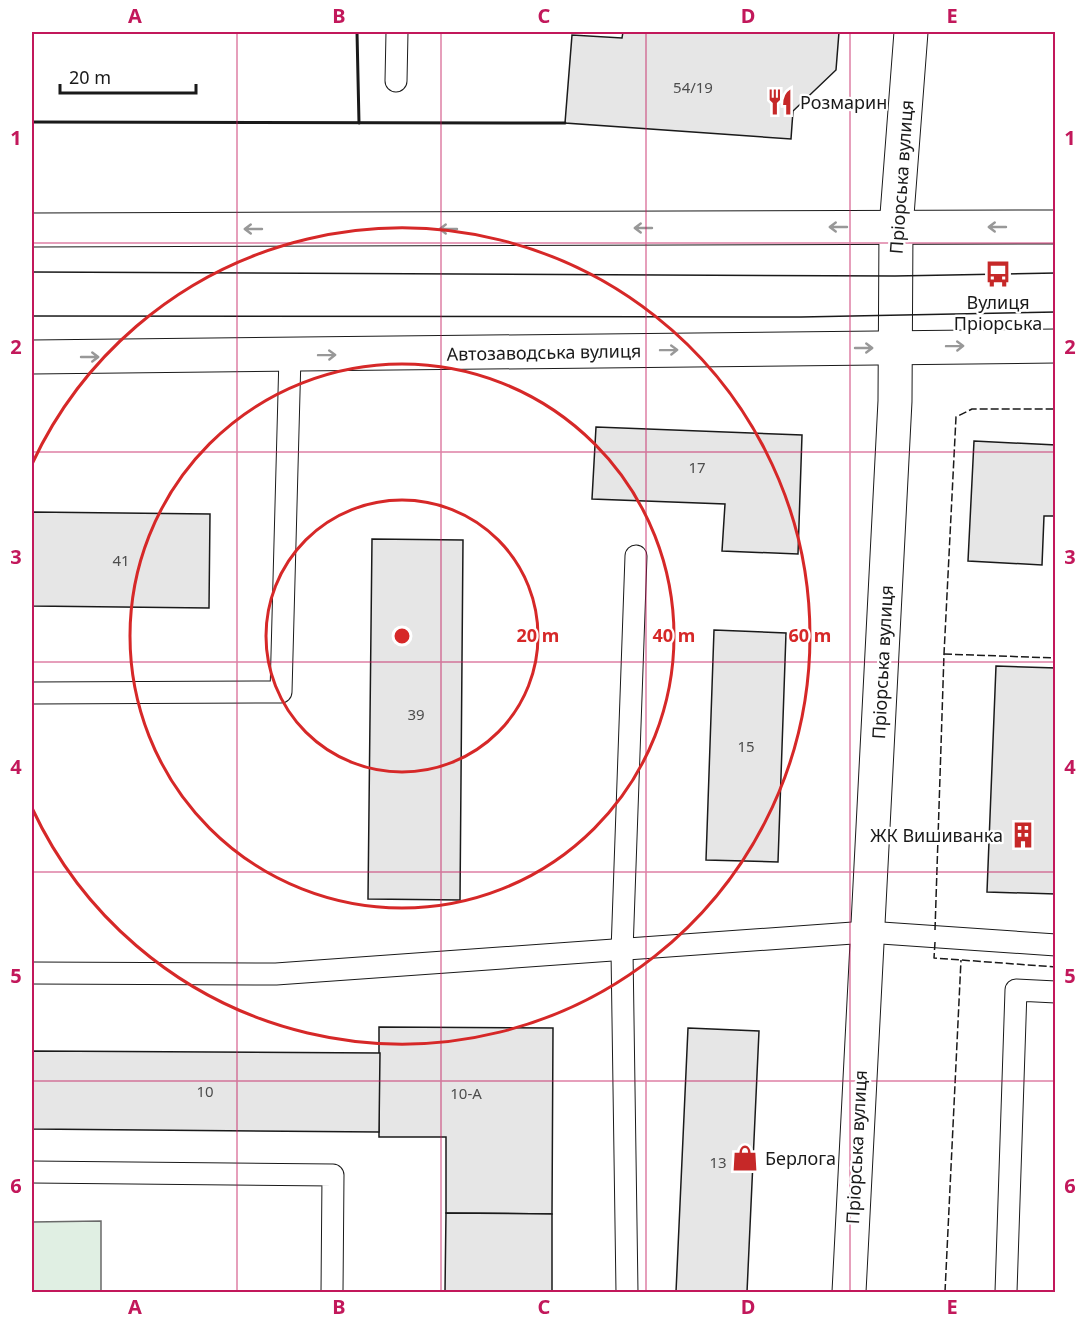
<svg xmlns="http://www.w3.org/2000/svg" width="1087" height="1324" font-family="'Noto Sans',sans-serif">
	<rect width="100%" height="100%" fill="#fff"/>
	<!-- green -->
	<path fill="#e0efe3" stroke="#6a6a6a" stroke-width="1.5" d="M101,1221V1292H32V1222Z"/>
	<!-- building -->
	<g fill="#e6e6e6" stroke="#1a1a1a" stroke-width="1.5">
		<path d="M623,32H839L836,70L793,111L791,139L565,123L572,35L622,38Z"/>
		<path d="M596,427L802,435L798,554L722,551L725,504L592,499Z"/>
		<path d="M974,441L1056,445V516H1044L1042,565L968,561Z"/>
		<path d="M32,512L210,514L209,608L32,606Z"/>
		<path d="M372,539L463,540L460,900L368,899Z"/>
		<path d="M714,630L786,633L778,862L706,860Z"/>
		<path d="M996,666L1056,668V894L987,892Z"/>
		<path d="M379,1027L553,1028L552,1214L446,1213V1137H379Z"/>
		<path d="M688,1028L759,1031L747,1292H676Z"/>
		<path d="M32,1051L380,1053L379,1132L32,1129Z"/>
		<path d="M446,1213L552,1214V1292H445Z"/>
	</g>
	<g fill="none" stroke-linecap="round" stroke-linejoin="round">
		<!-- lane casing -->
		<g stroke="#1a1a1a" stroke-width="23">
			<g id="lane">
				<path d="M396,81L397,32"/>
				<path d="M32,693L281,692L290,356"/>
				<path d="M32,973L276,974L867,932L1056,945"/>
				<path d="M32,1172L333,1175L332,1292"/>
				<path d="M627,1292L622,951L636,556"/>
				<path d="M1006,1292L1016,990L1056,992"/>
			</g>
		</g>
		<!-- street casing -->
		<g stroke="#1a1a1a" stroke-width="35">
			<path id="street" d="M849,1292L895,401L896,228L911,32"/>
		</g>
		<!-- primary casing -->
		<g stroke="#1a1a1a" stroke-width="35">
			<g id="primary">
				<path d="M32,230L1056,227"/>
				<path d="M32,357L1056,346"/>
			</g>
		</g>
		<!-- lane -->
		<use href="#lane" stroke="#fff" stroke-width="21"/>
		<!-- street -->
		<use href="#street" stroke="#fff" stroke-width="33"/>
		<!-- primary -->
		<use href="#primary" stroke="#fff" stroke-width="33"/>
		<!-- tram -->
		<g stroke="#1a1a1a" stroke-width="1.5">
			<path d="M32,272L895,276L1056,273"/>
			<path d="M32,316L801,317L1056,312"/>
		</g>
		<!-- fence -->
		<g stroke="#1a1a1a" stroke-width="1.5" stroke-dasharray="8 3" stroke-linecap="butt">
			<path d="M944,654L1056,658"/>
			<path d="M935,930L944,654L956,417L972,409H1056"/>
			<path d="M935,942L934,958L1056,967"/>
			<path d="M945,1292L961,960"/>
		</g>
		<!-- wall -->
		<g stroke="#1a1a1a" stroke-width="3">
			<path d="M357,32L359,123"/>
			<path d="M32,122L565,123"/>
		</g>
	</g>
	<!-- one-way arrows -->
	<defs><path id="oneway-shaft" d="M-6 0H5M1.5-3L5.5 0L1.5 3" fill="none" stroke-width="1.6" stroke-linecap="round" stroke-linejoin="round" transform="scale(1.5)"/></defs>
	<g stroke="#989898">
		<use href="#oneway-shaft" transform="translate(838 227) rotate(-180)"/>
		<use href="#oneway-shaft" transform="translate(997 227) rotate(-180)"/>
		<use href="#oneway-shaft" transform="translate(643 228) rotate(180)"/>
		<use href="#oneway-shaft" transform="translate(253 229) rotate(180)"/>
		<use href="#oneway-shaft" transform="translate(448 229) rotate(180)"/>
		<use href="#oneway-shaft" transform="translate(955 346) rotate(-1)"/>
		<use href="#oneway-shaft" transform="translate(864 348)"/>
		<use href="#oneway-shaft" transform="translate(669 350) rotate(-1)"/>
		<use href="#oneway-shaft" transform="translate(327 355) rotate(-1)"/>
		<use href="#oneway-shaft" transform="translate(90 357)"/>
	</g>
	<!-- grid -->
	<path fill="none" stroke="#c2185b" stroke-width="1.5" stroke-opacity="0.55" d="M237,32V1292M441,32V1292M646,32V1292M850,32V1292M32,243H1056M32,452H1056M32,662H1056M32,872H1056M32,1081H1056"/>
	<!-- distance rings -->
	<g fill="none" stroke="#d62828" stroke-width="3">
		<circle cx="402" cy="636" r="136"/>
		<circle cx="402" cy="636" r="272"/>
		<path d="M32 464A408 408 0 1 1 32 808"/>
	</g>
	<!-- icons -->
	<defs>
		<g id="restaurant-bare" transform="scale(2.07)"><path d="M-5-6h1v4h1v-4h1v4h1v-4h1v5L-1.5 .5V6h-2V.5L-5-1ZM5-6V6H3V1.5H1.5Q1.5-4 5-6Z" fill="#c62828" stroke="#fff" stroke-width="2.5" paint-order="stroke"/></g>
		<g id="bus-bare" transform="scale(2.07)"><path d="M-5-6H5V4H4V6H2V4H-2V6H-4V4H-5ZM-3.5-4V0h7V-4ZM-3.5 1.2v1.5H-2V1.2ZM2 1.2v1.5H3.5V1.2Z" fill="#c62828" stroke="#fff" stroke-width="2.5" paint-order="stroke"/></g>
		<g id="building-bare" transform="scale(2.07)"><path d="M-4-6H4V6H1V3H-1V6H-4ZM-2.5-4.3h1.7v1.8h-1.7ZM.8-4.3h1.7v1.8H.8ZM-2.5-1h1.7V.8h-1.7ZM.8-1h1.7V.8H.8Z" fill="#c62828" stroke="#fff" stroke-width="2.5" paint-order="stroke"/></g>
		<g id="shop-bare" transform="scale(2.07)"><path d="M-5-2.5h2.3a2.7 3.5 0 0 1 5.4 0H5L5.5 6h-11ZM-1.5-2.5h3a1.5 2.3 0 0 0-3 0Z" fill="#c62828" stroke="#fff" stroke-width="2.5" paint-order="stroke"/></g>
	</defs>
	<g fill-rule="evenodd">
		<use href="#restaurant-bare" x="780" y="102"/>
		<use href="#bus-bare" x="998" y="274"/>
		<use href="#building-bare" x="1023" y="835"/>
		<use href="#shop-bare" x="745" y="1158"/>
	</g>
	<g text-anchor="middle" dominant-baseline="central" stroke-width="4.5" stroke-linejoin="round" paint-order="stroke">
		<!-- number labels -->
		<g font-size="15" fill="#4d4d4d">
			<text x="693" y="87">54/19</text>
			<text x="697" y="467">17</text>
			<text x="121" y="560">41</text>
			<text x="416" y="714">39</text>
			<text x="746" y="746">15</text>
			<text x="205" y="1091">10</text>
			<text x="466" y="1093">10-А</text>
			<text x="718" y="1162">13</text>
		</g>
		<!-- poi labels -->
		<g font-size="18" fill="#1a1a1a" stroke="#fff" text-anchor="start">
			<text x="800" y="102">Розмарин</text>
			<text x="998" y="302" text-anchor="middle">Вулиця<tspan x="998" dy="21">Пріорська</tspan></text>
			<text x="1003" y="835" text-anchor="end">ЖК Вишиванка</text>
			<text x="765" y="1158">Берлога</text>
		</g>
		<!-- street labels -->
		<g font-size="18" fill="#1a1a1a" stroke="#fff">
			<text transform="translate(901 177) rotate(-86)">Пріорська вулиця</text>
			<text transform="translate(544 352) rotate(-1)">Автозаводська вулиця</text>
			<text transform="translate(882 662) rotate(-87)">Пріорська вулиця</text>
			<text transform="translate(856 1147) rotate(-87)">Пріорська вулиця</text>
		</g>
	</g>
	<circle cx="402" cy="636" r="9" fill="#d62828" stroke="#fff" stroke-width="3"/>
	<g font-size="18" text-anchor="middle" font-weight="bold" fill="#d62828" stroke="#fff" stroke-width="4.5" stroke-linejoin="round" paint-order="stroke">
		<text x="538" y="642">20 m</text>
		<text x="674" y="642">40 m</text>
		<text x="810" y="642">60 m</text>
	</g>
	<!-- border -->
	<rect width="1087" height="1324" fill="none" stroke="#ffffff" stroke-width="66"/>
	<!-- scale -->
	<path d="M60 84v9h136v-9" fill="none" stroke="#1a1a1a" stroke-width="3"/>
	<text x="69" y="84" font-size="18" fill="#1a1a1a" stroke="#ffffff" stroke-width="4.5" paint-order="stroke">20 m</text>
	<rect x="33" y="33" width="1021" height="1258" fill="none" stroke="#c2185b" stroke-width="2"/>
	<g font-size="20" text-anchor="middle" font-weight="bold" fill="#c2185b">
		<text x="135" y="23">A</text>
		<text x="339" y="23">B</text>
		<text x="544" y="23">C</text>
		<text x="748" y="23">D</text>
		<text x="952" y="23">E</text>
		<text x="16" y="145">1</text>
		<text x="1070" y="145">1</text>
		<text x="16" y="354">2</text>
		<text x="1070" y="354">2</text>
		<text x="16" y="564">3</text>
		<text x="1070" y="564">3</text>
		<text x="16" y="774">4</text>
		<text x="1070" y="774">4</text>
		<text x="16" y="983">5</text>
		<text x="1070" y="983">5</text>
		<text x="16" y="1193">6</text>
		<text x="1070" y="1193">6</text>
		<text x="135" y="1314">A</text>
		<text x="339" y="1314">B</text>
		<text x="544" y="1314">C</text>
		<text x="748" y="1314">D</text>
		<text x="952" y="1314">E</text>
	</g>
</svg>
